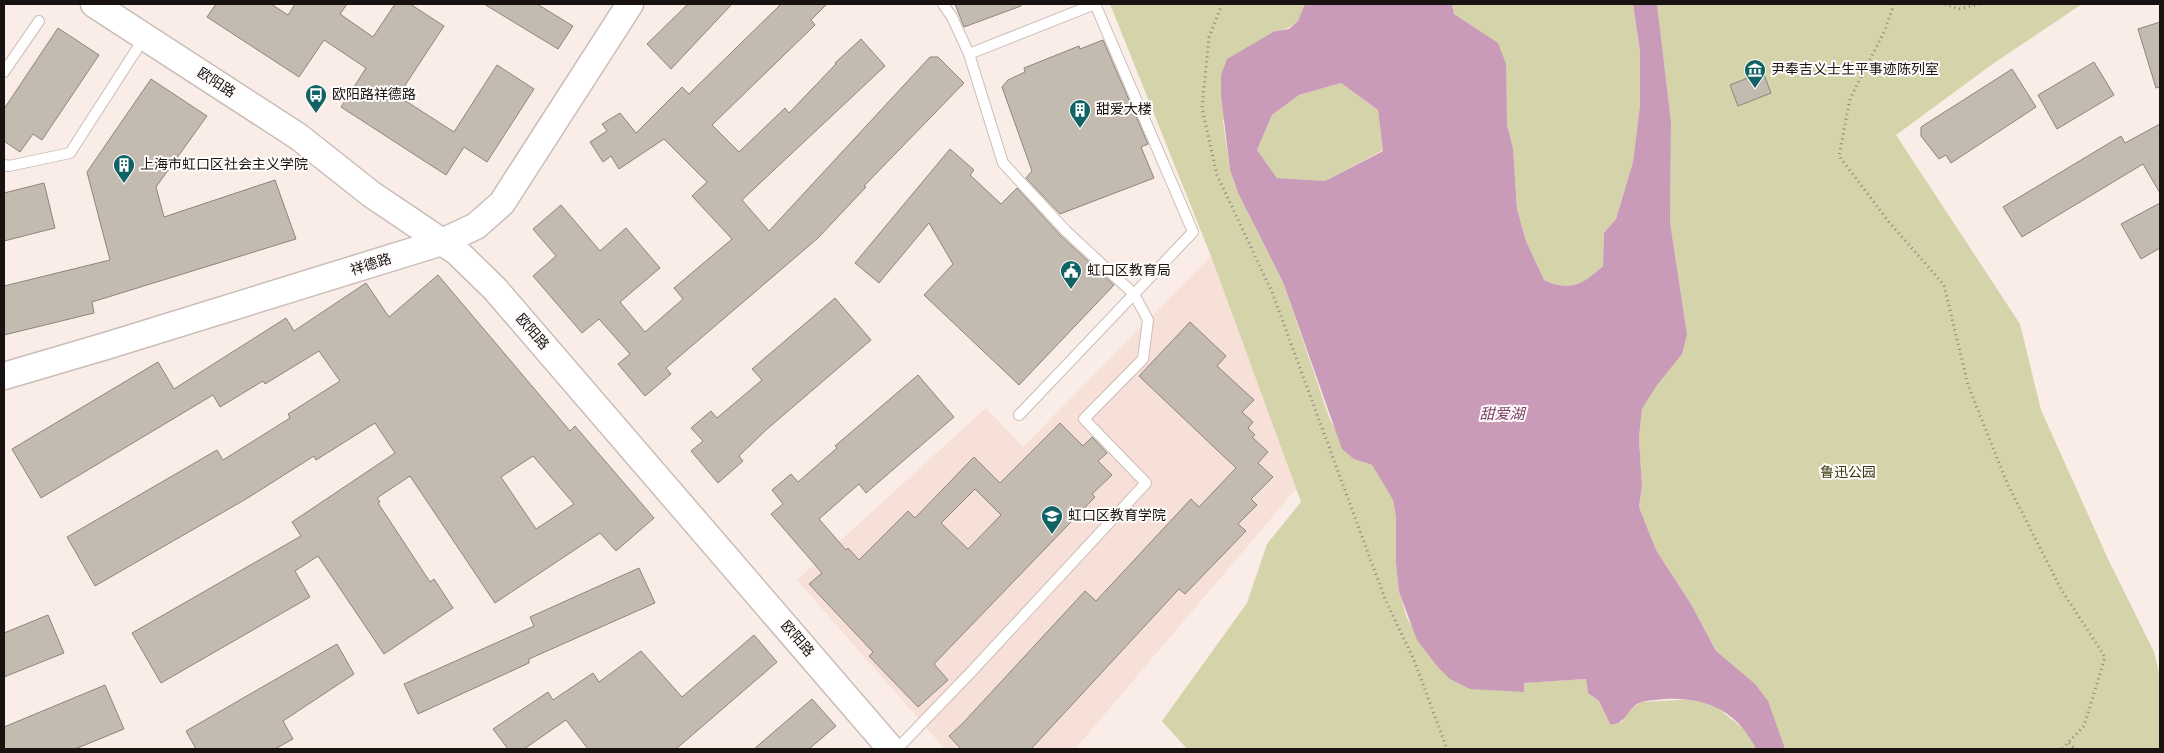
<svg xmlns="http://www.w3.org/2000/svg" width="2164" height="753" font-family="'Source Sans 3','Noto Sans SC',sans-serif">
	<rect width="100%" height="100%" fill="#faece6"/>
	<!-- built -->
	<path fill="#f6e0d7" d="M1211,256L1296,489L1075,749H945L797,580L986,408L1023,447Z"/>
	<!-- green -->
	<g fill="#d5d3a9">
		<path d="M1110,4H1305C1302,22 1292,29 1275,31L1223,121L1230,170L1238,193L1283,282L1330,420L1354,459L1372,465L1393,500L1396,517V564L1399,592L1407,618L1437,666L1524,692V683L1586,679L1588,693L1599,701L1610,724L1622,722L1626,713L1641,702L1695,699L1718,708L1747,732L1756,749H1187L1162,721L1247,603L1267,544L1301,502L1211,256Z"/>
		<path d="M1452,4H1633L1640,51V105L1633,162L1616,219L1604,233L1603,266C1581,286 1572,292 1544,280L1526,241L1517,209L1513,148L1507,125L1472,26L1454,14Z"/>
		<path d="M1657,4H2082L1994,63L1896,135L2020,324L2041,410L2108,559L2154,652L2160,678V749H1785L1726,661L1716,651L1691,604L1656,550L1639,507L1642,486L1639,438L1642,409L1687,334L1670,222L1671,122Z"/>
		<path d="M1341,83L1378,110L1383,150L1325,181L1277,178L1257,150L1272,115L1299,95Z"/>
	</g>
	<!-- water -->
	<path fill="#ca9bb8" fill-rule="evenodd" d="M1305,4H1452L1454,14L1498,43L1506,64L1507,125L1513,148L1517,209L1526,241L1544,280C1571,292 1582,285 1603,266L1604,233L1616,219L1633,162L1640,105V51L1633,4H1657L1671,122L1670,222L1687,334L1682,354L1657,385L1642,409L1639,438L1642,486L1639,507L1656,550L1691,604L1716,651L1755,684L1768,701L1785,749H1756C1737,711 1707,697 1665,699C1657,700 1646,700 1639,703C1626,710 1625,726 1610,724L1599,701L1588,693L1586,679L1524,683V692L1470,689L1450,679L1437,666L1417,640L1399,592L1396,564V517L1393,500L1372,465L1354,459L1342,449L1283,282L1238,193L1230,170L1221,95V75L1227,59L1275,31L1289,29L1298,21ZM1341,83L1378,110L1383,151L1325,181L1277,178L1257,150L1272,115L1299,95Z"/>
	<!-- building -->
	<g fill="#c3bbb0" stroke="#8d857b" fill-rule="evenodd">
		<path d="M216,4H271L288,15L295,4H347L340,14L373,37L395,4H410L444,26L398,96L454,132L497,65L534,89L487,162L464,147L446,175L341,107L366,68L324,40L299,77L207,17Z"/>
		<path d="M484,4H537L573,26L558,49Z"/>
		<path d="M688,4H732L671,69L647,44Z"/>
		<path d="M781,4H827L811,20L815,25L712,125L739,152L785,108L789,113L836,64L835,63L861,39L885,66L742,200L769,231L930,57H938L964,83L864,186L866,187L818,238L666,368L671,374L645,396L618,364L630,354L599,319L582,333L533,276L556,256L533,229L561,205L600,251L626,228L660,268L620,302L645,332L683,299L674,288L732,239L692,196L707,182L664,139L619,169L611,156L603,162L590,142L607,131L602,124L620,113L636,133L682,87L689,94Z"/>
		<path d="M955,4H1021V6L964,27Z"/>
		<path d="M2160,22V87L2156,88L2138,29Z"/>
		<path d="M58,28L99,55L42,140L33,134L20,152L4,141V109Z"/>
		<path d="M1103,40L1148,144L1141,147L1154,178L1060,214L1026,178L1032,171L1002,87L1008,80L1025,72L1024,68L1079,46L1080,49Z"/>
		<path d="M2094,62L2114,95L2057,129L2038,95Z"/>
		<path d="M2012,69L2036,107L1951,163L1946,155L1939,159L1921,136V127Z"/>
		<path d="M1763,72L1771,93L1738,106L1730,85Z"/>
		<path d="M151,79L207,116L156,187L164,217L275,180L296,239L92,302L94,313L4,335V286L110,260L87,172Z"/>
		<path d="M2160,124V193L2143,164L2022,237L2003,207L2121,136L2125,143Z"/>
		<path d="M950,149L974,170L970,175L1001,204L1017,188L1061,236L1114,285L1019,385L924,295L953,264L929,223L879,283L855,263Z"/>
		<path d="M44,183L55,228L4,241V193Z"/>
		<path d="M2160,203V248L2141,259L2121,224Z"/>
		<path d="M438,275L570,431L575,426L654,518L616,551L600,533L495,603L410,476L377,498L380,502L378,503L430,582L434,579L453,608L384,654L318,556L295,571L310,597L161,683L132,633L301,536L292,522L395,453L375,423L316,460L314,456L246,499L95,586L67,537L217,450L223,460L290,418L288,414L340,381L319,351L265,384L263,381L220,407L213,395L41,498L12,449L158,362L174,389L286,318L294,331L366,283L389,317ZM533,456L574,504L536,529L501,477Z"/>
		<path d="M835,298L871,340L766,430L739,456L743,461L718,483L691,451L703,441L691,428L711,411L717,418L762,380L752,369Z"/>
		<path d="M1190,322L1226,356L1217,366L1254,400L1242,412L1253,422L1248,428L1255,435L1252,437L1268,452L1258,463L1273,477L1251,499L1257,505L1238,524L1246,531L1185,594L1179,589L1031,749H961L949,736L963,723L1085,591L1096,601L1191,499L1199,507L1236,468L1139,376Z"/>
		<path d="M918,375L954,417L866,493L859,484L819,519L846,550L848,548L859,560L908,511L915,518L974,457L1000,483L1060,423L1083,446L1092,437L1107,453L1098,461L1112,475L1092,494L1095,497L934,664L948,680L918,707L869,656L873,652L809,584L822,573L771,514L783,504L772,490L791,474L798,482L837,448L835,446ZM975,489L1001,515L968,549L941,523Z"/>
		<path d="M639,568L655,603L529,659V663L418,714L404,684L534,626L530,617Z"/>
		<path d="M48,615L64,653L4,677V633Z"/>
		<path d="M754,635L777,662L676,749H588L566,720L524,749H508L493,729L548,692L553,700L593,673L599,682L641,651L682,697Z"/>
		<path d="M337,644L354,674L283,721L293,739L275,749H196L186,731Z"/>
		<path d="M105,685L124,729L75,749H4V727Z"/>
		<path d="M812,699L836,726L809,749H754Z"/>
	</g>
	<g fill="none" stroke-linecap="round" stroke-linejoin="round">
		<!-- service casing -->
		<g stroke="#cabdb7" stroke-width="12">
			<g id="service">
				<path d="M969,54L1095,4L1193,232L1019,415"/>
				<path d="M4,72L39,21"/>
				<path d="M4,165L9,166L70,153L144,38"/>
				<path d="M897,749L973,670L1146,483L1084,419L1143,359L1148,320L1134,294L1066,231L1003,163L969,54L952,17L943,4"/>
			</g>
		</g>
		<!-- tertiary casing -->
		<g stroke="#cabdb7" stroke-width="29">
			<g id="tertiary">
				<path d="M94,4L299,137L371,194L457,252L495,289L891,749"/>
				<path d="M4,376L106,346L442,242L476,226L502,203L630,4"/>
			</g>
		</g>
		<!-- path -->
		<g stroke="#8d847f" stroke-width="3" stroke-dasharray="1 4" stroke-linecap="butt">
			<path d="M1222,4L1209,37L1202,108L1217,175L1272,292L1385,599L1414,660L1447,749"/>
			<path d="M1894,4L1885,30L1850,99L1839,156L1889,222L1944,285L1968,385L2007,483L2061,589L2105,657L2084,726L2062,749"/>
			<path d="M1945,4L1959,9L1980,4"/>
			<path d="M2069,743L2075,749"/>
		</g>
		<!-- service -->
		<use href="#service" stroke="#fff" stroke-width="10"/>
		<!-- tertiary -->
		<use href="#tertiary" stroke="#fff" stroke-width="26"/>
	</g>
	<!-- icons -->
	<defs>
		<g id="museum-pin" transform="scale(1.125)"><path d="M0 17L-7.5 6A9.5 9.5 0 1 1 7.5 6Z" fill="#116264" stroke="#fffcfb"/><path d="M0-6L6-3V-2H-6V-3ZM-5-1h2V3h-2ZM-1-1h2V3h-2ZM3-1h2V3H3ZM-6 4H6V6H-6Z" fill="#fff"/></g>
		<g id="bus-pin" transform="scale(1.125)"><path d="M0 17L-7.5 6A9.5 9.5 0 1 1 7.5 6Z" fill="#116264" stroke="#fffcfb"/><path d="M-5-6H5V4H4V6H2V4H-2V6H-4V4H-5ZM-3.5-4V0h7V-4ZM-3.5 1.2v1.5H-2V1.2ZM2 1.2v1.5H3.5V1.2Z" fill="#fff"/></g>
		<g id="building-pin" transform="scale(1.125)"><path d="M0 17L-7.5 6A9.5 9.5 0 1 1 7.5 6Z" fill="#116264" stroke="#fffcfb"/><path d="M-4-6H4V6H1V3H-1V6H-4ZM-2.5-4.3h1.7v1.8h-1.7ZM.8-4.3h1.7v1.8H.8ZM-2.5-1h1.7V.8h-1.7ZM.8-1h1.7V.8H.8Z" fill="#fff"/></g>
		<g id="civic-pin" transform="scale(1.125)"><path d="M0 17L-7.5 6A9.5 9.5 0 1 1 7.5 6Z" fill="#116264" stroke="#fffcfb"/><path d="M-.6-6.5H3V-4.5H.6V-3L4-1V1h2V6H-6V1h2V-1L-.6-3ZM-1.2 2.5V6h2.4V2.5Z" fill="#fff"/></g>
		<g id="school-pin" transform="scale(1.125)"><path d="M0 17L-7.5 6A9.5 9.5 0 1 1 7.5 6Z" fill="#116264" stroke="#fffcfb"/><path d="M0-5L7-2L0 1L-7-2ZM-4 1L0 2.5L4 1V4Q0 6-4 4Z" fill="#fff"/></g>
	</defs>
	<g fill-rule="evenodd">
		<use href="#museum-pin" x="1755" y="70"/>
		<use href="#bus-pin" x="316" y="95"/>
		<use href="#building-pin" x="1080" y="110"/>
		<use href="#building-pin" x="124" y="165"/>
		<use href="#civic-pin" x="1071" y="271"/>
		<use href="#school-pin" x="1052" y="516"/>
	</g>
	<g text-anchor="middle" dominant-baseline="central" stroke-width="4" stroke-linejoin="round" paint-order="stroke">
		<!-- poi labels -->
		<g font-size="14" fill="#181311" stroke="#fffcfb" text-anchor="start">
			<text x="1771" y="70">尹奉吉义士生平事迹陈列室</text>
			<text x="332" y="95">欧阳路祥德路</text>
			<text x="1096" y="110">甜爱大楼</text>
			<text x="140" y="165">上海市虹口区社会主义学院</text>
			<text x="1087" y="271">虹口区教育局</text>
			<text x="1068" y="516">虹口区教育学院</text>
		</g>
		<!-- street labels -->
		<g font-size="14" fill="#181311" stroke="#fffcfb">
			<text transform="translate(216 83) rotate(33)">欧阳路</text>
			<text transform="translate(371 265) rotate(-18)">祥德路</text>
			<text transform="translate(532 332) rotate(49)">欧阳路</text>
			<text transform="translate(797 639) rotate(49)">欧阳路</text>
		</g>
		<!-- park labels -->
		<g font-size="14" fill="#3a370e" stroke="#fffcfb">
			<text x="1848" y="473">鲁迅公园</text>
		</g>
		<!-- water labels -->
		<g font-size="15" font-style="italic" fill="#7b3f66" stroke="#fffcfb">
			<text x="1502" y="414">甜爱湖</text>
		</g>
	</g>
	<!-- border -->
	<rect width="2164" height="753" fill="none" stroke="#181311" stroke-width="10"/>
</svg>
